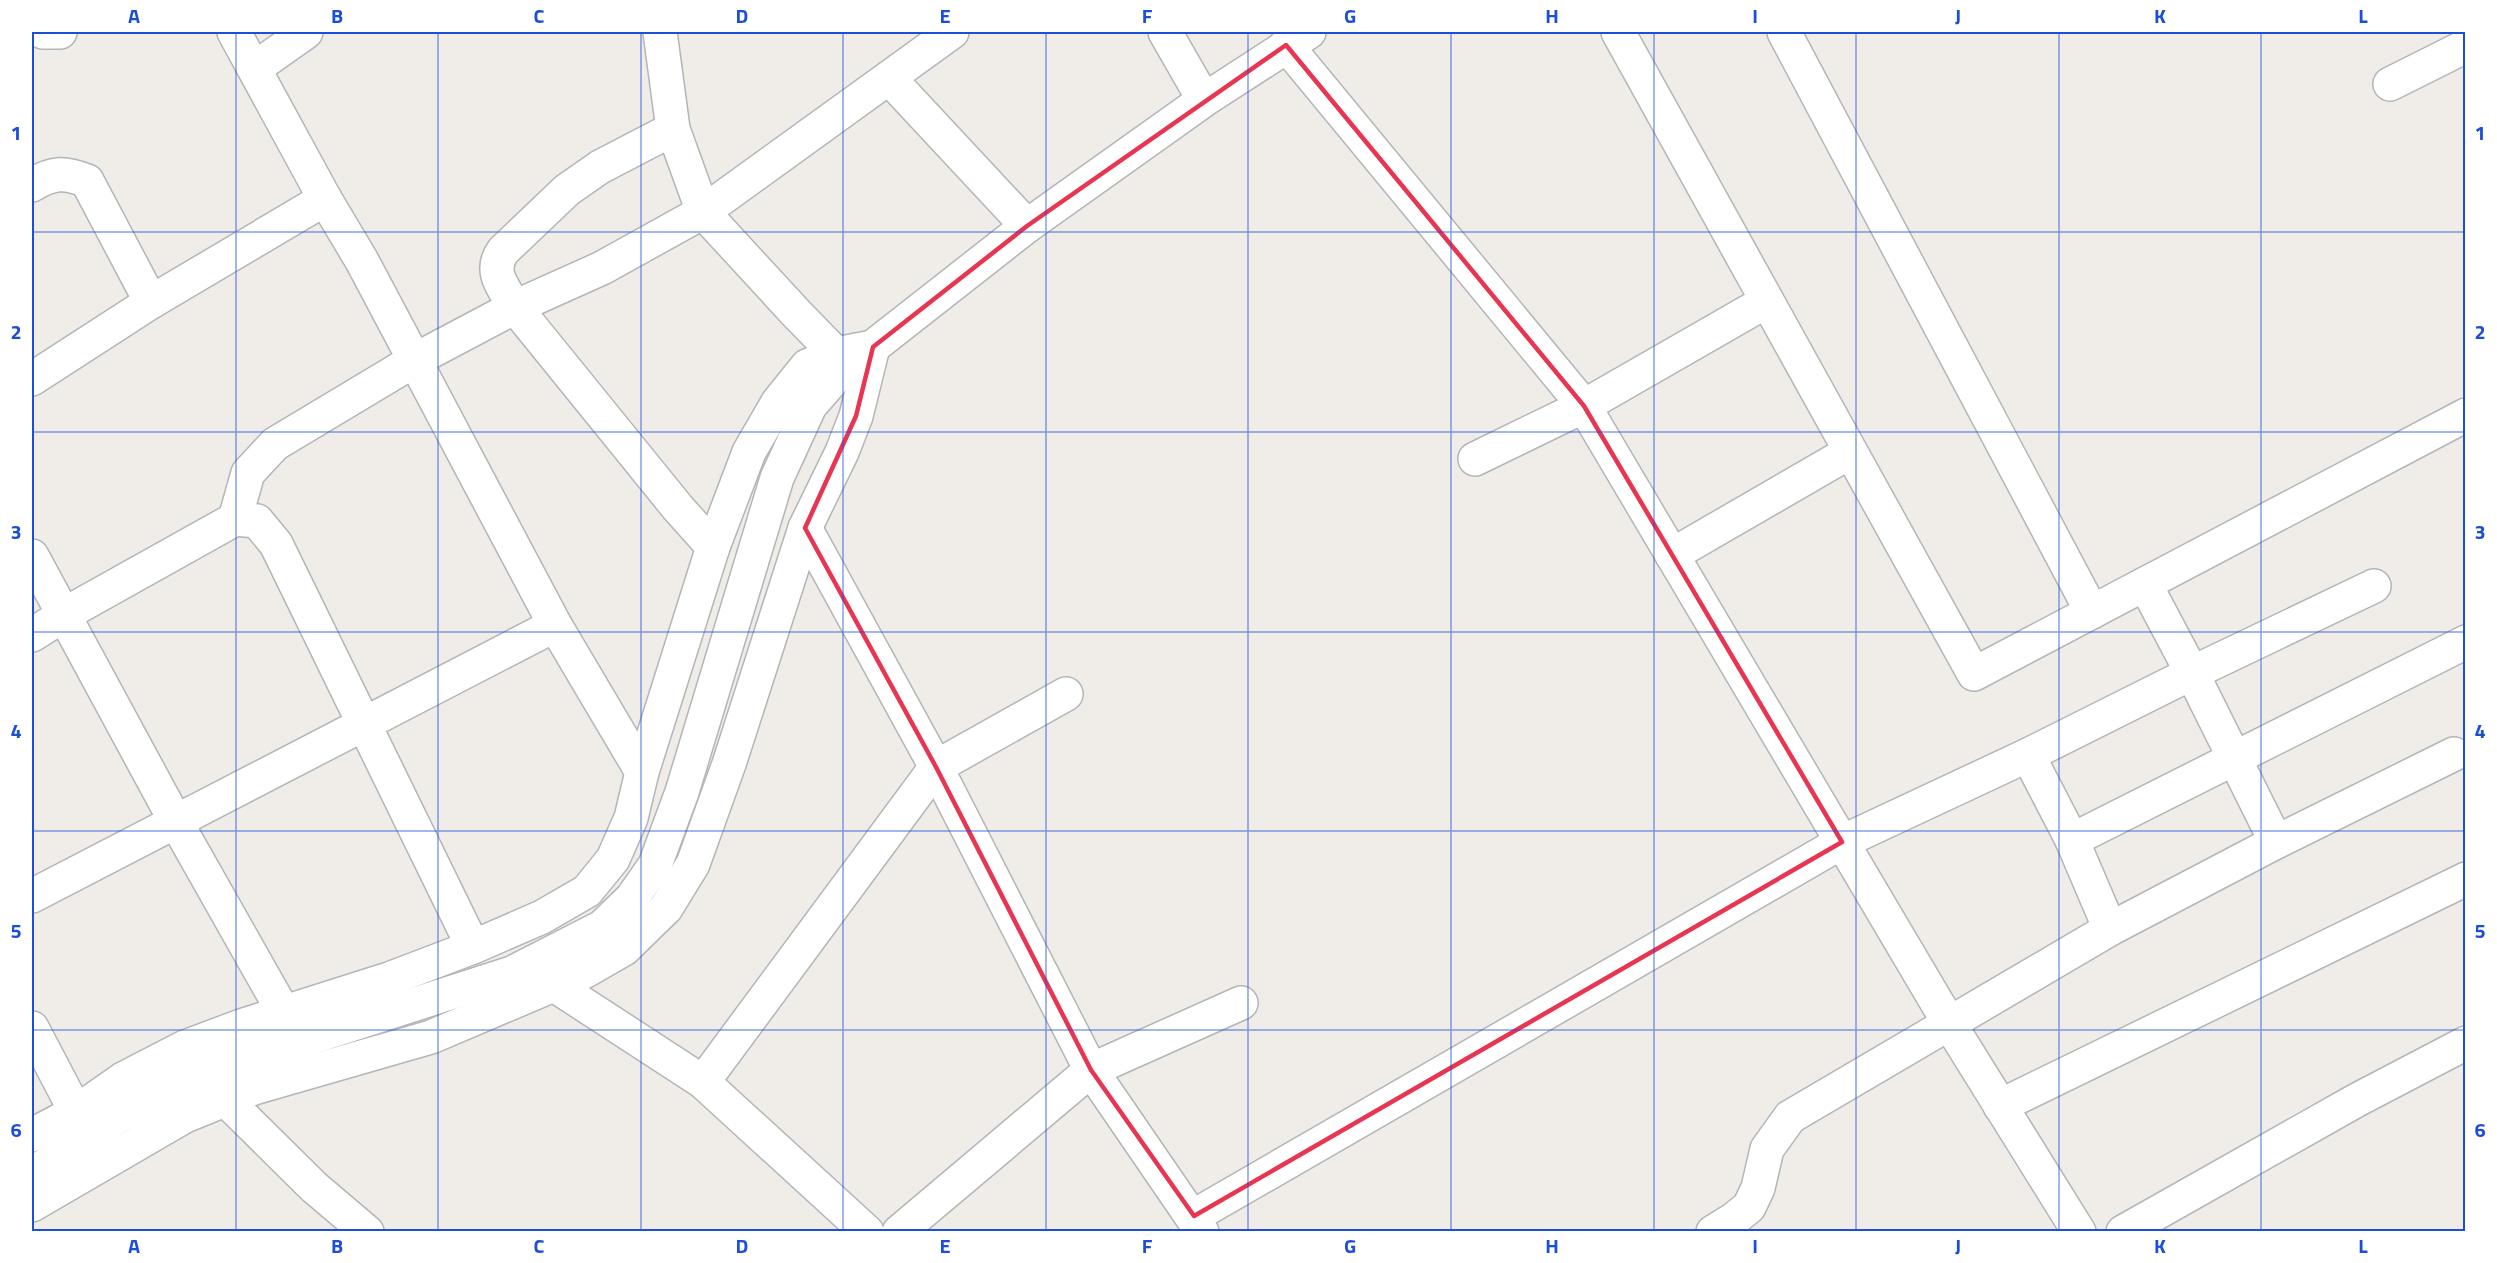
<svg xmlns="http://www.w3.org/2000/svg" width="2497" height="1263" font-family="'Titillium Web',sans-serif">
	<rect width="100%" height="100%" fill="#f0ece7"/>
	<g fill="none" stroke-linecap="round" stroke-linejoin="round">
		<!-- minor casing -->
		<g stroke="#b2b6b9" stroke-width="36">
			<g id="minor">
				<path d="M43,32H60"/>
				<path d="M234,32L325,199L362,261L555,625L642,772"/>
				<path d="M660,32L673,129L703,212L796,313L836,354"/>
				<path d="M1165,32L1204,100"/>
				<path d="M1618,32L1974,674L2466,415"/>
				<path d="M1784,32L2092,612"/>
				<path d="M1286,45L1584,406L1949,1023L2079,1232"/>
				<path d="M255,68L306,32"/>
				<path d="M889,78L1027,226"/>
				<path d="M2390,84L2466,46"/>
				<path d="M673,129L600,167L567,190L503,251C488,272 504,288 515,307L678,508L713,547"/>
				<path d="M32,185C53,172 65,172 87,181L151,302"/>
				<path d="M32,379L151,302L325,199"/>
				<path d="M1475,459L1584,406L1767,301"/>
				<path d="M235,519L248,473L275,444L415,360L515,307L602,268L703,212L952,32"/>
				<path d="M805,528L936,767L1091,1070L1202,1232"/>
				<path d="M1672,555L1850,452"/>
				<path d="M32,556L176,822L284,1013"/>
				<path d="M2145,584L2192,673L2374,586"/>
				<path d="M32,635L65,614L235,519L257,521L276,544L473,947"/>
				<path d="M2454,754L2276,842L2110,929L2072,840L2466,642"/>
				<path d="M2028,755L2072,840"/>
				<path d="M32,896L555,625"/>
				<path d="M554,985L703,1082"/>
				<path d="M32,1028L76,1112"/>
				<path d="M226,1100L314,1187L367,1232"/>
				<path d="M2000,1106L2466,879"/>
				<path d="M32,1135L76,1112L123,1079L185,1047L241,1026L389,979L473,947L542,917L587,891L613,859L631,818L642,772L713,547L749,452L778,402L807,366L836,354L873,347L856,416L842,452L805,528L729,764L693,864L666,908L624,949L584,972L431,1037L254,1088L185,1116L32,1205"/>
				<path d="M32,1174L116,1118L180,1083L235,1062L512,973L602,927L632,898L655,865L682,792L777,478L810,406L837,375L1027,226L1204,100L1309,32"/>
				<path d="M1194,1216L1842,842L2028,755L2192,673L2276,842"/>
				<path d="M867,1232L703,1082L936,767L1066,694"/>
				<path d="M899,1232L1091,1070L1241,1003"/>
				<path d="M1713,1232L1734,1219L1749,1207L1758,1188L1767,1149L1790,1117L2110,929"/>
				<path d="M2123,1232L2357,1100L2466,1043"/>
			</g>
		</g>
		<!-- minor -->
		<use href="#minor" stroke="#fff" stroke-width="33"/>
	</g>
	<!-- marked area -->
	<path fill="none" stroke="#e83552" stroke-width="4.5" stroke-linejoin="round" d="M1286,45L1584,406L1842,842L1194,1216L1091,1070L936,767L805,528L856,416L873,347L1027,226Z"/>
	<!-- grid -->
	<path fill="none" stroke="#1d4ed8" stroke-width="1.5" stroke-opacity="0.55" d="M236,32V1232M438,32V1232M641,32V1232M843,32V1232M1046,32V1232M1248,32V1232M1451,32V1232M1654,32V1232M1856,32V1232M2059,32V1232M2261,32V1232M32,232H2466M32,432H2466M32,632H2466M32,831H2466M32,1030H2466"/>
	<!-- border -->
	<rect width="2497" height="1263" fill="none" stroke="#ffffff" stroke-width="66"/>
	<rect x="33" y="33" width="2431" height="1197" fill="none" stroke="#1d4ed8" stroke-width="2"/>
	<g font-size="20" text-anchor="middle" font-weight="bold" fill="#1d4ed8">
		<text x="134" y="23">A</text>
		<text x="337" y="23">B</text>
		<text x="539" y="23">C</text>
		<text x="742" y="23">D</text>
		<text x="945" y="23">E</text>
		<text x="1147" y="23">F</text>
		<text x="1350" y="23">G</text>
		<text x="1552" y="23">H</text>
		<text x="1755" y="23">I</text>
		<text x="1958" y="23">J</text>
		<text x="2160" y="23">K</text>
		<text x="2363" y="23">L</text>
		<text x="16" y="140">1</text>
		<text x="2480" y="140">1</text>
		<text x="16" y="339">2</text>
		<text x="2480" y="339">2</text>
		<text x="16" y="539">3</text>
		<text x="2480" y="539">3</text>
		<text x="16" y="738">4</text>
		<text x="2480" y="738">4</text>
		<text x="16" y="938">5</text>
		<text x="2480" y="938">5</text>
		<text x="16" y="1137">6</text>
		<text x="2480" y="1137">6</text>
		<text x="134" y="1253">A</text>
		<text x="337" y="1253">B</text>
		<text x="539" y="1253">C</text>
		<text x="742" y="1253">D</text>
		<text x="945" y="1253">E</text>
		<text x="1147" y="1253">F</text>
		<text x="1350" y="1253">G</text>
		<text x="1552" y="1253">H</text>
		<text x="1755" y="1253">I</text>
		<text x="1958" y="1253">J</text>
		<text x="2160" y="1253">K</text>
		<text x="2363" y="1253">L</text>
	</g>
</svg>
